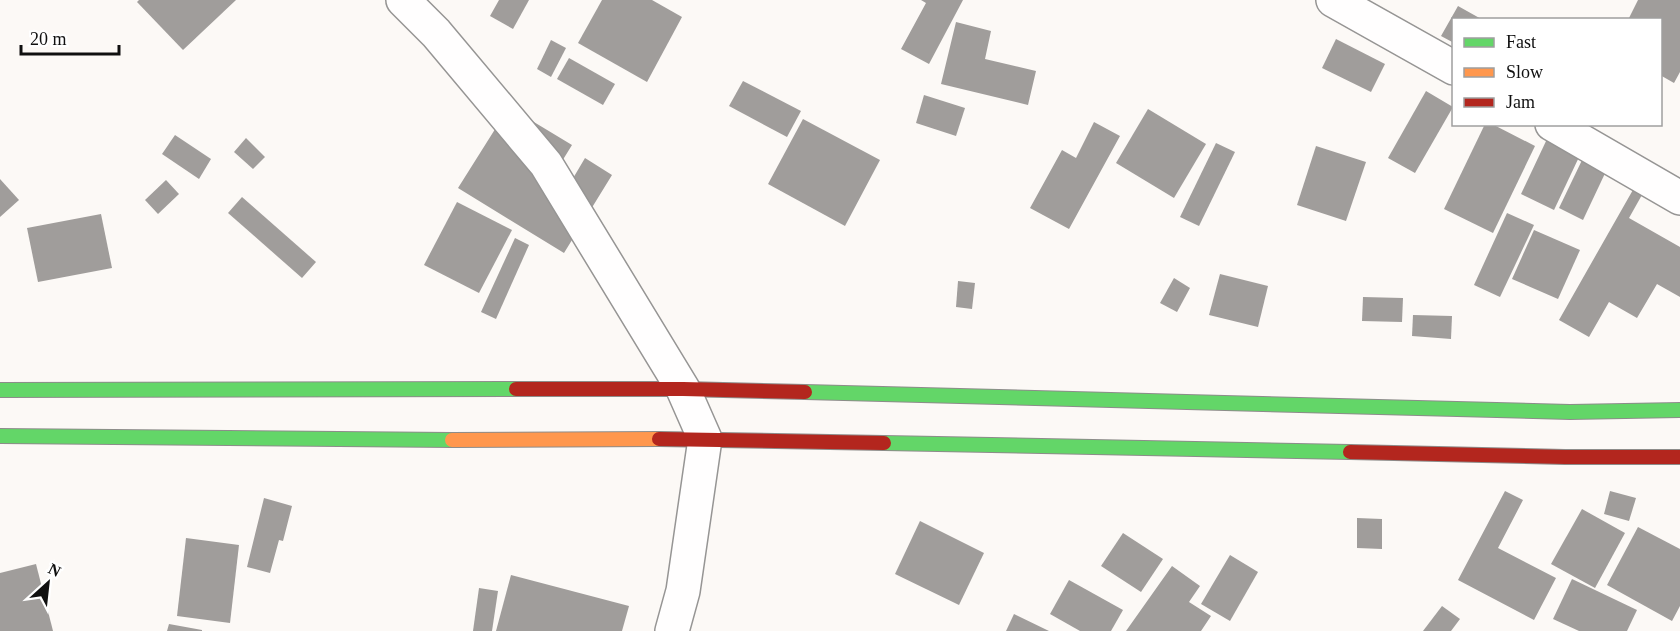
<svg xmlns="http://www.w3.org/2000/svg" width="1680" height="631" font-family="'Times New Roman',serif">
	<rect width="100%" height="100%" fill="#fcf9f6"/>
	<!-- building -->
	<g fill="#a09d9b">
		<path d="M139,0H236L183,50L137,2Z"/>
		<path d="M499,0H529L513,29L490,16Z"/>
		<path d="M602,0H652L682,17L647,82L578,43Z"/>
		<path d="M921,0H963L929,64L901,49L926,3Z"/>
		<path d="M1638,0H1680V72L1674,83L1660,75V20H1628Z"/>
		<path d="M1458,6L1483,20H1454V43L1441,36Z"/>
		<path d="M956,22L991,31L985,59L1036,71L1028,105L941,84Z"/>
		<path d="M1336,39L1385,64L1371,92L1322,68Z"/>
		<path d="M551,40L566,48L551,77L537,69Z"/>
		<path d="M569,58L615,84L603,105L557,79Z"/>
		<path d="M743,81L801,111L787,137L729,106Z"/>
		<path d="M1426,91L1453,107L1415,173L1388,158Z"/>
		<path d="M924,95L965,108L956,136L916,123Z"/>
		<path d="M509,107L572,145L543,192L559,202L585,158L612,175L564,253L458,188Z"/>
		<path d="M1148,109L1206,144L1174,198L1116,163Z"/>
		<path d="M803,119L880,160L845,226L768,184Z"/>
		<path d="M1094,122L1120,136L1069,229L1030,208L1062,150L1076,158Z"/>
		<path d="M1485,124H1492L1535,146L1493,233L1444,209Z"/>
		<path d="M175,135L211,159L199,179L162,154Z"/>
		<path d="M246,138L265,157L253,169L234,152Z"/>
		<path d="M1547,139L1580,155L1554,210L1521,194Z"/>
		<path d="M1216,143L1235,152L1199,226L1180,217Z"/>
		<path d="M1316,146L1366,162L1346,221L1297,205Z"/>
		<path d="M1584,156L1608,167L1583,220L1559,208Z"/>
		<path d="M0,179L19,200L0,217Z"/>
		<path d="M166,180L179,194L158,214L145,200Z"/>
		<path d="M1638,181L1647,186L1629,218L1680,247V297L1657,284L1637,318L1609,302L1589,337L1559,320Z"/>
		<path d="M242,197L316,262L302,278L228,213Z"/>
		<path d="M457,202L512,230L479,293L424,265Z"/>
		<path d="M1507,213L1534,225L1500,297L1474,285Z"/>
		<path d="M101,214L112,268L38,282L27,228Z"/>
		<path d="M1534,230L1580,250L1558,299L1512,279Z"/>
		<path d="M515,238L529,245L496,319L481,312Z"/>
		<path d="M1220,274L1268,286L1258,327L1209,315Z"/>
		<path d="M1174,278L1190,288L1177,312L1160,303Z"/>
		<path d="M958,281L975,283L972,309L956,307Z"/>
		<path d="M1363,297L1403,298L1402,322L1362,321Z"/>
		<path d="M1413,315L1452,316L1451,339L1412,336Z"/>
		<path d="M1505,491L1523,500L1498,548L1556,578L1534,620L1458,580Z"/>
		<path d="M1610,491L1636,498L1629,521L1604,514Z"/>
		<path d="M264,498L292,506L283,541L279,540L270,573L247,567Z"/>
		<path d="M1582,509L1625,533L1595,588L1551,564Z"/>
		<path d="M1357,518L1382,519V549L1357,548Z"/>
		<path d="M920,521L984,553L959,605L895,574Z"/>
		<path d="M1638,527L1680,549V606L1672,621L1607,585Z"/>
		<path d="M1123,533L1163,559L1141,592L1101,566Z"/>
		<path d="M186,538L239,545L230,623L177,616Z"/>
		<path d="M1230,555L1258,572L1230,621L1201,604Z"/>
		<path d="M36,564L53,631H0V573Z"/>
		<path d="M1172,566L1200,586L1189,602L1211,616L1201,631H1126Z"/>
		<path d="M511,575L629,606L622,631H496Z"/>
		<path d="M1572,579L1637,610L1627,631H1579L1553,619Z"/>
		<path d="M1069,580L1123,610L1111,631H1080L1050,614Z"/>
		<path d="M479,588L498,591L492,631H473Z"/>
		<path d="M1442,606L1460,619L1451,631H1423Z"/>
		<path d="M1014,614L1049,631H1006Z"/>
		<path d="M169,624L202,630V631H167Z"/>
	</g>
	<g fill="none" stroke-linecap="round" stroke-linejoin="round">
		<!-- street casing -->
		<g stroke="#969594" stroke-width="36">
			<g id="street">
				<path d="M403,0L436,33L546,164L683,389L705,439L683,591L672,631"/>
				<path d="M1333,0L1454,68"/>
				<path d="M1552,124L1680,198"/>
			</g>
		</g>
		<!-- fast casing -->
		<g stroke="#8d8c8a" stroke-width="16">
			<g id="fast">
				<path d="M0,390L516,389"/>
				<path d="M805,392L1570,412L1680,410"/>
				<path d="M0,436L452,440"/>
				<path d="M884,443L1350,452"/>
			</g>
		</g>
		<!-- slow casing -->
		<g stroke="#8d8c8a" stroke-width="16">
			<path id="slow" d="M452,440L659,439"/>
		</g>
		<!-- jam casing -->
		<g stroke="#8d8c8a" stroke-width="16">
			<g id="jam">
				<path d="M516,389H683L805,392"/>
				<path d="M659,439L884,443"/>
				<path d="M1350,452L1565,457H1680"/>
			</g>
		</g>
		<!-- street -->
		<use href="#street" stroke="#fffefe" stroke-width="33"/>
		<!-- fast -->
		<use href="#fast" stroke="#63d668" stroke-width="14"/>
		<!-- slow -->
		<use href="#slow" stroke="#ff974d" stroke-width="14"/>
		<!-- jam -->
		<use href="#jam" stroke="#b3261e" stroke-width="14"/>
	</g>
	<!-- legend -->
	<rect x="1452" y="18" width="210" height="108" fill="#ffffff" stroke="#9f9f9f" stroke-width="1.5"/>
	<rect x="1464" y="38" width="30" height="9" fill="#63d668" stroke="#9f9f9f" stroke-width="1.5"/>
	<text x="1506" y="48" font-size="18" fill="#101010">Fast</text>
	<rect x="1464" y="68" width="30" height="9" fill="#ff974d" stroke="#9f9f9f" stroke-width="1.5"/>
	<text x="1506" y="78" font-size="18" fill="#101010">Slow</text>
	<rect x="1464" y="98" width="30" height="9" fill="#b3261e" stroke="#9f9f9f" stroke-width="1.5"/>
	<text x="1506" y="108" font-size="18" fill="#101010">Jam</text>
	<!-- north arrow -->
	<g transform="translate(48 583) rotate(27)" stroke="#ffffff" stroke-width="4.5" paint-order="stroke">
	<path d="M0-4.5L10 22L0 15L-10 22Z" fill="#101010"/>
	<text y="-9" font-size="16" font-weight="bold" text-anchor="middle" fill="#101010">N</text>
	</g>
	<!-- scale -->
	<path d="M21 45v9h98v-9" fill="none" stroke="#101010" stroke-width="3"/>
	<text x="30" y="45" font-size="18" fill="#101010" stroke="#ffffff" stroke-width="4.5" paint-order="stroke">20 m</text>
</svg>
